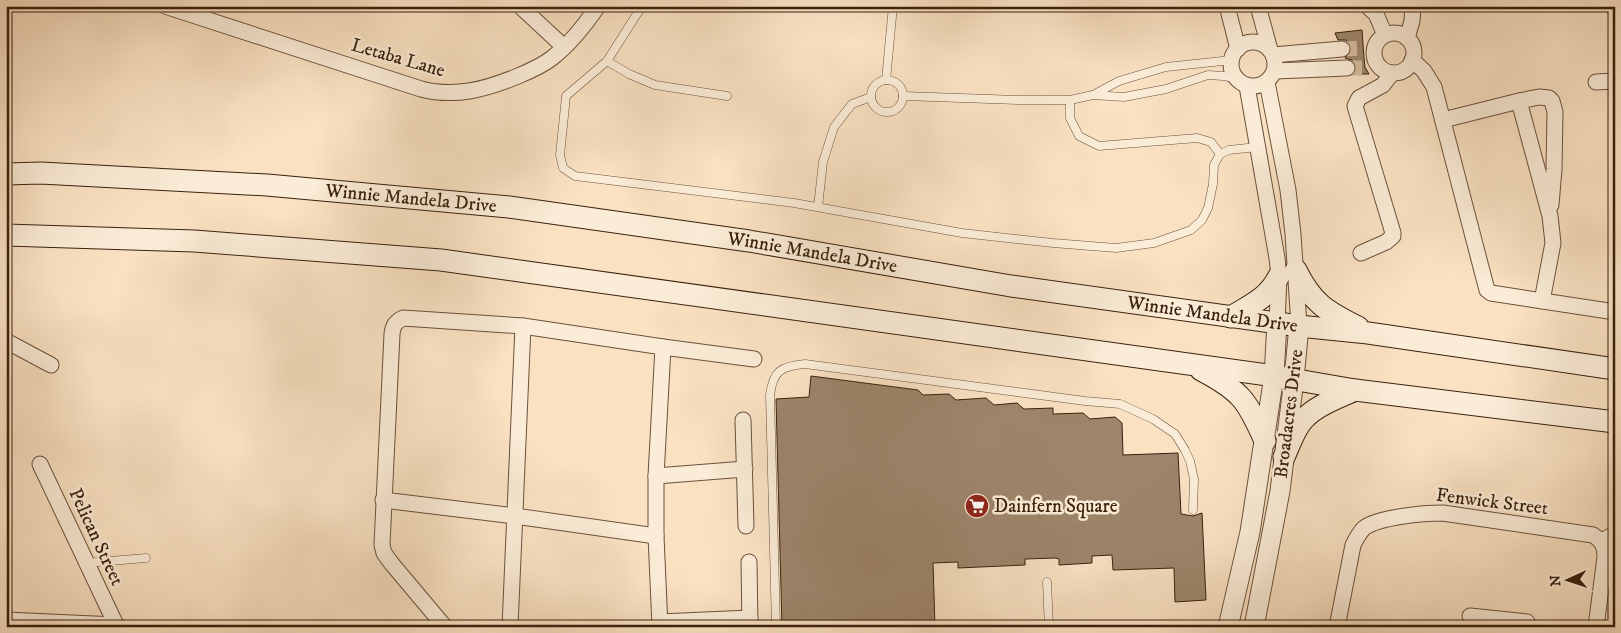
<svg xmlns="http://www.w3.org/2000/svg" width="1621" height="633" font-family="'IM FELL DW Pica',serif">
	<rect width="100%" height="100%" fill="#f9e1c2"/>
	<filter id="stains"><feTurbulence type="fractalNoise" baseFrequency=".004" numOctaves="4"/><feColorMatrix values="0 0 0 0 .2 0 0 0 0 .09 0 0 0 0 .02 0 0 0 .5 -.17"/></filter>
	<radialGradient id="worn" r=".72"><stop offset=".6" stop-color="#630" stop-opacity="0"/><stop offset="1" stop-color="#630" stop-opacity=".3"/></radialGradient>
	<!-- building -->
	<g fill="#9d856b" stroke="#3a210d">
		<path d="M1362,30L1364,58L1365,67L1369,74H1353L1356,68L1355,63L1352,60L1345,58L1351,52L1350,44L1346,40H1338L1335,33Z"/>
		<path d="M811,376L918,390L923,395L949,394L956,400L986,398L994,405L1017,403L1024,409L1053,408V414L1083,413L1090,419L1115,417L1122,423L1123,455L1178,453L1181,514L1193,516L1202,513L1206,600L1175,602L1174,568L1113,570L1112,555L1092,556V563L1059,565V559L1055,558L1025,559V565L958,568V562L933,563L935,627H782L776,399L809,397Z"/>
	</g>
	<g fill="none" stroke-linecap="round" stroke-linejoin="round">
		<!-- minor-tunnel -->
		<g stroke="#d3bb9e" stroke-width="15" stroke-dasharray="15 8" stroke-linecap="butt">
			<path d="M1342,49L1363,48"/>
			<path d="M1347,68H1366"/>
		</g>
		<!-- service casing -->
		<g stroke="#6a513a" stroke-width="9">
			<g id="service">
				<path d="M642,6L607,61L566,96L560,155L563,168L575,176L794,203L962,233L1053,243L1116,248L1154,243L1191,230L1202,220L1208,208L1213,184L1214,165L1220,154L1229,150L1257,147"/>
				<path d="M607,61L629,74L655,85L727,96"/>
				<path d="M886,80L893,6"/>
				<circle cx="887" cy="96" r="16"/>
				<path d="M1093,95L1119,81L1166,67L1232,60"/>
				<path d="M903,96L1019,100H1070L1093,95L1124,97L1166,89L1208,75L1223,76L1236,78"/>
				<path d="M1070,100V118L1079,136L1099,146L1197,138L1211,142L1220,154"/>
				<path d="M818,207L823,162L834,127L852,104L871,97"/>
				<path d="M86,563L146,558"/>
				<path d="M1047,582L1049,627"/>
				<path d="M776,627L770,395C773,371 781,366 805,364L1085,401L1120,404L1153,419L1175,434L1185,450L1190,461L1194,479L1193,510"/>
			</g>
		</g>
		<!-- minor casing -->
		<g stroke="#6a513a" stroke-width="17">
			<g id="minor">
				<path d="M165,6L421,89C455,98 487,89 518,76C530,71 542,66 552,58C570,44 585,25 598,6"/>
				<path d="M520,6L564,47"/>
				<path d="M1227,6L1238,49"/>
				<path d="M1258,6L1270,50"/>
				<path d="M1367,6L1376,14L1385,35"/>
				<path d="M1612,6L1615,8"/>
				<circle cx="1394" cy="53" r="20"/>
				<path d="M1407,38L1412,21L1413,6"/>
				<circle cx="1253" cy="64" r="22"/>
				<path d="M1273,55L1342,49"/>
				<path d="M1412,60L1424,71L1434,87L1487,290L1491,293L1615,312"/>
				<path d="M1275,71L1347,68"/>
				<path d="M1267,82L1288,190L1293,234L1299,326"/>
				<path d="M1596,82L1615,81"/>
				<path d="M1247,86L1277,258L1279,276L1277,323"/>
				<path d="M1519,101L1539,97L1549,98L1552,101L1555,112L1554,169L1551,205"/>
				<path d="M1443,120L1519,101L1550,216L1553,243L1542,301"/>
				<path d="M1361,253L1386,242L1393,236V233L1355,106L1359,98L1383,85L1392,73"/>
				<path d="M6,341L51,365"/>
				<path d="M663,347L754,359"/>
				<path d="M743,420L746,526"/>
				<path d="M40,464L117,627"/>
				<path d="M656,476L745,469"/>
				<path d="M383,500L515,516L656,536"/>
				<path d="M1601,541L1615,534"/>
				<path d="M749,562L750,627"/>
				<path d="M1470,616L1527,622"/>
				<path d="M6,620L116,625"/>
				<path d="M660,622L750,618"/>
				<path d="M445,627L392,564L384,553L382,545L392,334C393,326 395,322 403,318L523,326L663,347L656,476V536L660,627"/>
				<path d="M510,627L523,326"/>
				<path d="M1337,627L1353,545C1356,539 1359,533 1364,528C1379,517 1424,513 1443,513L1593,535C1602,541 1605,546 1605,557L1596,627"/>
			</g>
		</g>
		<!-- tertiary casing -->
		<g stroke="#6a513a" stroke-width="21">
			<g id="tertiary">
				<path d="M1228,627L1250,532L1274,376L1277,323"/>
				<path d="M1254,627L1280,491L1294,379L1299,326"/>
			</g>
		</g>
		<!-- secondary casing -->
		<g stroke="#3a210d" stroke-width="23">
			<g id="secondary">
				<path id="s1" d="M6,174L41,173L267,185L509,207L749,241L1011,286L1299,326L1368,333L1615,369"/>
				<path d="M6,235L194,241L441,260L1274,376L1355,390L1615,422"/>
				<path d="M1296,270C1312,303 1326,311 1358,327"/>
				<path d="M1231,317C1252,304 1267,299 1279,276"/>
				<path d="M1201,370C1241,391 1247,400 1265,441"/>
				<path d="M1284,457C1290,445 1294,429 1304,419C1317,405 1338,398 1355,390"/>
			</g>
		</g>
		<!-- service -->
		<use href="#service" stroke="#fbecd7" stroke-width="8"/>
		<!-- minor -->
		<use href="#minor" stroke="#fbecd7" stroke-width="15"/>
		<!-- tertiary -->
		<use href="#tertiary" stroke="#fbecd7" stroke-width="19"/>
		<!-- secondary -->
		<use href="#secondary" stroke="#fbecd7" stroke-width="21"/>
	</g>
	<!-- icons -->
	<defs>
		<g id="supermarket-disc" transform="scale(1.25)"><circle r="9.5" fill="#8f2418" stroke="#fbecd7"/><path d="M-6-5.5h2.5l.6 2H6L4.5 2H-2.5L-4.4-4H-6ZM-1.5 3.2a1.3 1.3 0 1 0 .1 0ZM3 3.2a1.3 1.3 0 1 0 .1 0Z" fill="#fff"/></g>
	</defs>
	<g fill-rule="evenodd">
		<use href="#supermarket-disc" x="977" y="506"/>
	</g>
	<g text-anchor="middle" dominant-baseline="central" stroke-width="5" stroke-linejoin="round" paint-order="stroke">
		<!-- street labels -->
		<g font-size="19" fill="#3a210d" stroke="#fbecd7">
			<text transform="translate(398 58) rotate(16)">Letaba Lane</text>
			<text stroke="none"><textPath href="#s1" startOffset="406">Winnie Mandela Drive</textPath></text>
			<text stroke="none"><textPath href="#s1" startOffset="811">Winnie Mandela Drive</textPath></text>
			<text stroke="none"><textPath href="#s1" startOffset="1216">Winnie Mandela Drive</textPath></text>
			<text transform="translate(1289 414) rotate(-83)">Broadacres Drive</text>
			<text transform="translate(1492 502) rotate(7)">Fenwick Street</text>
			<text transform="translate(96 537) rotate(65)">Pelican Street</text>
		</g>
		<!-- poi labels -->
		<g font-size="19" fill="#3a210d" stroke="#fbecd7" text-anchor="start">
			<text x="994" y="506">Dainfern Square</text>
		</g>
	</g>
	<!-- margin -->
	<rect width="1621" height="633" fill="none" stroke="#f9e1c2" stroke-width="25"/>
	<rect x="8" y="8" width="1606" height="618" fill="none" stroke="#3a210d" stroke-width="2.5"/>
	<rect x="12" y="12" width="1596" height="608" fill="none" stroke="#3a210d"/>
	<!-- north arrow -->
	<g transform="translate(1568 580) rotate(267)" stroke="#fbecd7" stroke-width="4" paint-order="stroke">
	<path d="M0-4L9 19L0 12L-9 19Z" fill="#3a210d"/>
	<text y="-8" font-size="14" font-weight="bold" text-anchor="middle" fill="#3a210d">N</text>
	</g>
	<rect width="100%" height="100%" filter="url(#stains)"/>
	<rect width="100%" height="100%" fill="url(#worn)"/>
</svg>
